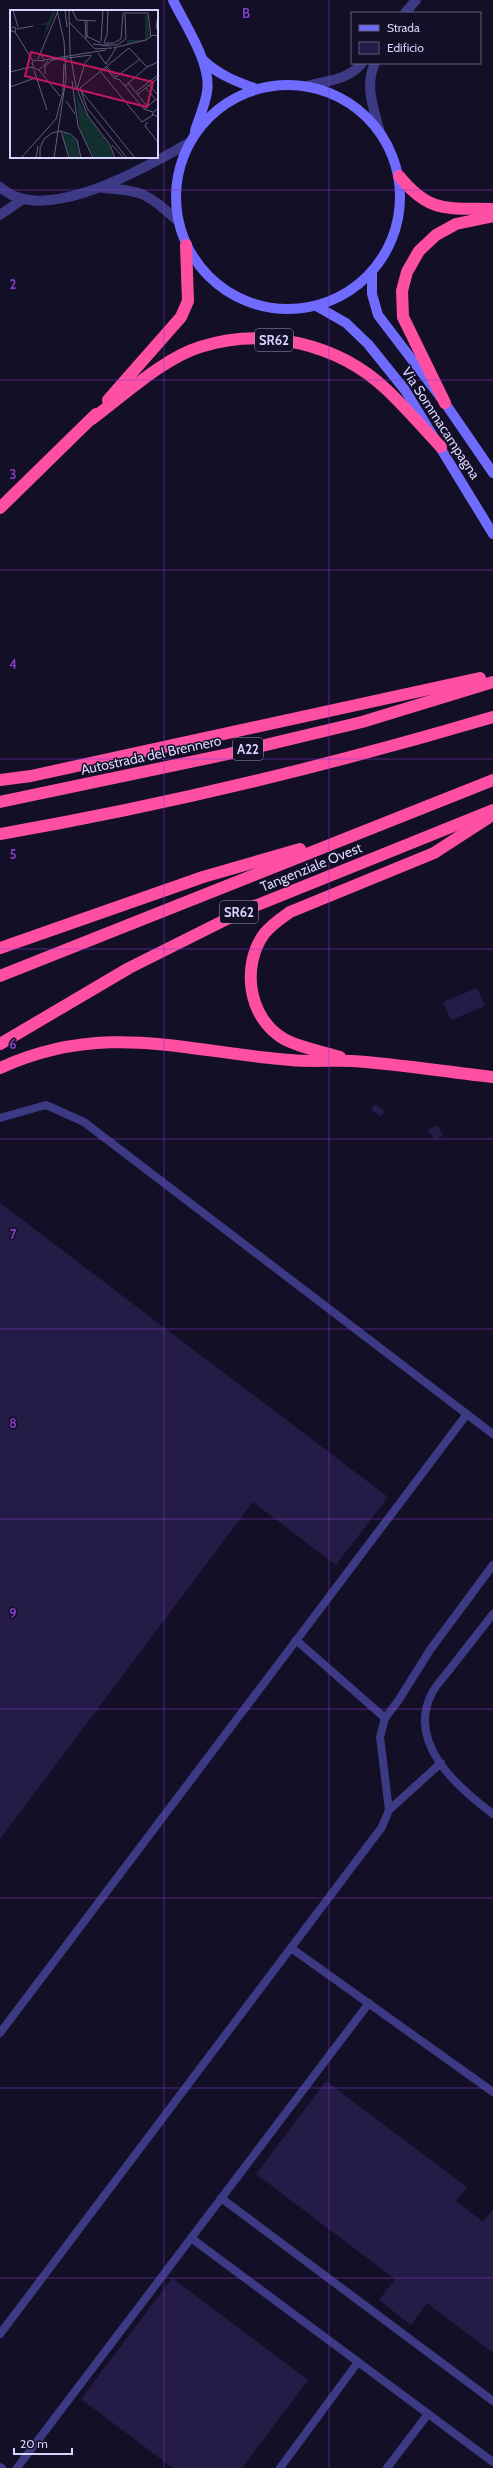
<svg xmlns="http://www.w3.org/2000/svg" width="493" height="2468" font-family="Cabin,sans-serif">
	<rect width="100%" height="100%" fill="#130f26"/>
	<!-- building -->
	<g fill="#241b47">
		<path d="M477,988L485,1006L451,1020L443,1002Z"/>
		<path d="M375,1104L385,1111L381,1117L371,1110Z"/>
		<path d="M437,1125L443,1135L435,1140L428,1130Z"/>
		<path d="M0,1203L388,1497L336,1565L253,1502L0,1839Z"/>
		<path d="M326,2081L467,2187L456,2201L483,2222L493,2209V2353L427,2303L411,2325L379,2300L395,2279L256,2174Z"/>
		<path d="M172,2278L308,2380L242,2468H173L81,2399Z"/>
	</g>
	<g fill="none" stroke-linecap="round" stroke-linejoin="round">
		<!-- lane -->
		<g stroke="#3d3a85" stroke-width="8">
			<path d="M0,1118L46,1105L84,1122L493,1434"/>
			<path d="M493,1614C479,1632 464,1651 450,1669C444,1677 436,1685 432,1693C406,1743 457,1787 493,1814"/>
			<path d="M296,1640L385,1718"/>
			<path d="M389,1810L441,1763"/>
			<path d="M291,1948L493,2092"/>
			<path d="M0,2033L467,1414"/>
			<path d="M221,2198L493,2401"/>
			<path d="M191,2238L493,2462"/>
			<path d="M0,2334L382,1827L389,1810L380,1737L385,1718L398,1701L430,1650L493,1565"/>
			<path d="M0,2467L2,2468"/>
			<path d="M17,2468L369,2003"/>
			<path d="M280,2468L358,2362"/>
			<path d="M387,2468L428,2414"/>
		</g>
		<!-- street -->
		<g stroke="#3d3a85" stroke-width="10">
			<path d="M405,13L416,0"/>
			<path d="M375,63C364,86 374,109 380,133"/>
			<path d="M307,86C328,80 347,81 362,63"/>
			<path d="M0,187C45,228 146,166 189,143"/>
			<path d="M103,188C145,191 146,193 178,221"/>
			<path d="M0,215L23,199"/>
		</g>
		<!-- secondary -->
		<g stroke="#6f6bff" stroke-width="10">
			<path d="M173,0C185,25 212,64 207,92C205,105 199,118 195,131"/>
			<path d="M204,61C219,75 237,82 257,89"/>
			<circle cx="288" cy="197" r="112"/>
			<path d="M372,273V294L378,315L445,403L493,473"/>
			<path d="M318,307L346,323L368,344L405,390L493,534"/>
		</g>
		<!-- highway -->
		<g stroke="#ff4fa3" stroke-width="12">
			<path d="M399,176C430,214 447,208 493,209"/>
			<path d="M108,400L181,317L188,301L186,245"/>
			<path d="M445,403L403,317L402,291L407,272L419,251L436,235L456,224L493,216"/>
			<path d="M92,419C123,396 164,358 200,347C264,326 339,344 387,390C406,408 423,428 441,447"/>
			<path d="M0,508L96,414"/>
			<path d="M0,780L31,776L480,678"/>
			<path d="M0,802L228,754L362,722L493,682"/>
			<path d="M0,834C167,805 331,765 493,717"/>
			<path d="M0,948L203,877L300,849"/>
			<path d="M0,976L493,780"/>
			<path d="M0,1044L129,968L245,910L493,810"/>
			<path d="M340,1057C322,1051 300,1048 284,1039C248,1018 241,966 264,934C271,925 280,919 290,912L434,853L488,818"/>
			<path d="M0,1068C105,1020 185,1052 291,1060C311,1062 332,1060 352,1061C399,1064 446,1072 493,1077"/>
		</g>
	</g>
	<!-- grid -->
	<path fill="none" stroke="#843dc5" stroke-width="1" stroke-opacity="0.55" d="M164,0V2468M329,0V2468M0,190H493M0,380H493M0,570H493M0,759H493M0,949H493M0,1139H493M0,1329H493M0,1519H493M0,1709H493M0,1898H493M0,2088H493M0,2278H493"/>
	<g text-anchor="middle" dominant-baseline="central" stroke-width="3" stroke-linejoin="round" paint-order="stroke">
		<!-- shield labels -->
		<g fill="#130f26" stroke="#9e99be" stroke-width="1">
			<rect x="255" y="329" width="38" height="22" rx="3"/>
			<rect x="233" y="738" width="30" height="22" rx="3"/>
			<rect x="220" y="901" width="38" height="22" rx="3"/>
		</g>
		<g font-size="13" font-weight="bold" fill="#d9d4ff">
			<text x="274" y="340">SR62</text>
			<text x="248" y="749">A22</text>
			<text x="239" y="912">SR62</text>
		</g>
		<!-- street labels -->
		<g font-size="14" fill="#d9d4ff" stroke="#130f26">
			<text transform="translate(441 423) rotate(57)">Via Sommacampagna</text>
			<text transform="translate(151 755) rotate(-12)">Autostrada del Brennero</text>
			<text transform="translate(311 867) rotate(-22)">Tangenziale Ovest</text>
		</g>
	</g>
	<!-- overview -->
	<g transform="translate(10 10)">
		<rect width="148" height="148" fill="#130f26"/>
		<path d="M44,0L45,3L32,32L37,15H27L37,13ZM123,5H137L140,26L136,30L117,34V30H135V5ZM66,83L73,99L100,137L104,148L84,147L70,120ZM54,122L66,129L70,148H60L52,126Z" fill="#12302f"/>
		<path fill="none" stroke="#625e7d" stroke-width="1" d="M3,0L8,17M55,0L57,17M59,0L60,43L66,77L78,106L100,135L105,148M62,0L67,10L86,11M148,5L146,18L148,20M75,10L76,29M0,11L1,21L5,22L6,18L2,17M60,13L85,39L102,38M7,19L23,16M5,22L23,51M76,26L91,33M77,26V11M91,31L93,0M94,32L97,25L98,0M94,33H104L111,29L113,3H138L141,27M83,34L100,36M92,35H107L116,29L115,4M103,38L136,30L143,25L148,26M88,43L96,54L106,38M31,44L34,50L40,49M28,49L48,1M40,49L96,40M42,50L81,45M96,56L106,67L130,49M20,57L29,60L38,51M95,57L104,68L110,70L134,99L143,102M24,58L22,53L25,50L34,51M24,60L37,100M29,60L50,86M90,61L132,112L143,105M0,62L20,57M35,64V56L42,50M62,71L68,116L83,148M118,73L137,96M139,75L148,85M115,76L137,57L148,52M0,77L25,68M136,78L146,90M67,79L75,53L82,45M72,82L125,148M126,82L148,65M128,84L148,68M56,91L65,104M134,99L148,88M147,99L142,104L148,107M137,112L135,116L148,132M51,121L59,148M102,135L114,148M11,148L46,109L53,82L54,54M26,148L28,136M30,148V138L34,129L42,123L50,121L60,124L67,130L71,148M44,148L56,68L54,31L47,0M117,148L77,98L70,78L119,38L137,57"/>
		<path fill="#c2185b" fill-opacity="0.15" stroke="#c2185b" stroke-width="2" d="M21,42L143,72L137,97L15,66Z"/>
		<rect width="148" height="148" fill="none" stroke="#d9d4ff" stroke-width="2"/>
	</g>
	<g font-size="13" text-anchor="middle" font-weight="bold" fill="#843dc5" stroke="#130f26" stroke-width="3" stroke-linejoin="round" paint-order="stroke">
		<text x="246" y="18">B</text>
		<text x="13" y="289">2</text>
		<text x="13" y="479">3</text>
		<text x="13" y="669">4</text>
		<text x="13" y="859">5</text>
		<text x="13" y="1049">6</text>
		<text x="13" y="1239">7</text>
		<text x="13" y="1428">8</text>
		<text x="13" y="1618">9</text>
	</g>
	<!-- legend -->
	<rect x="351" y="12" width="130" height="52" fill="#130f26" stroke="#625e7d"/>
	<rect x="359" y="25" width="20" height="6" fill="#6f6bff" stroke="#625e7d"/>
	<text x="387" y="32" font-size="12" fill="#d9d4ff">Strada</text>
	<rect x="359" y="42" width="20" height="12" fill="#241b47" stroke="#625e7d"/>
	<text x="387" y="52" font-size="12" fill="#d9d4ff">Edificio</text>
	<!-- scale -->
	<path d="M14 2448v6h58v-6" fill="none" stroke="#d9d4ff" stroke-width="2"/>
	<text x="20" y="2448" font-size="12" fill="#d9d4ff" stroke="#130f26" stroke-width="3" paint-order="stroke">20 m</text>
</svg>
